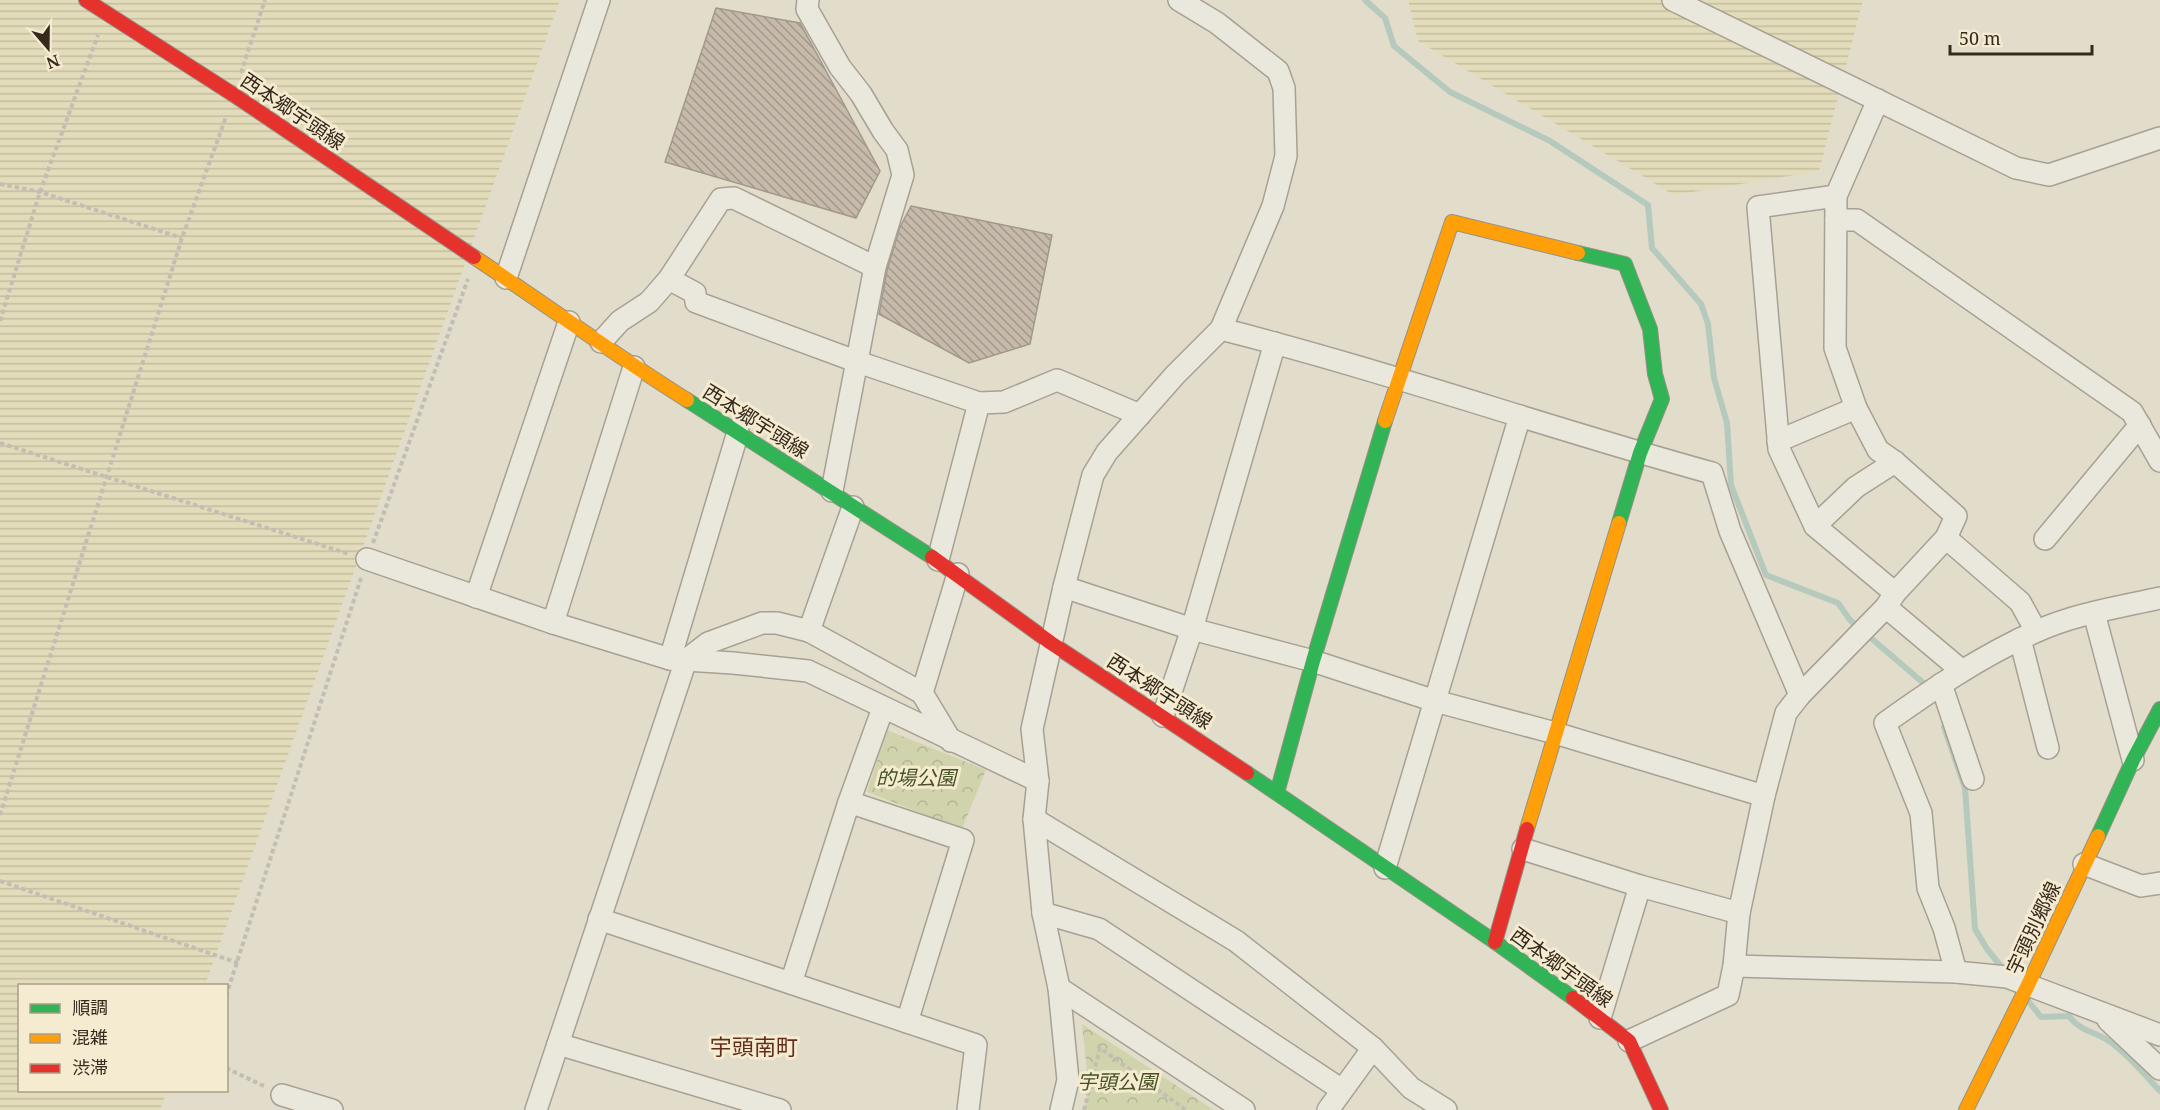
<svg xmlns="http://www.w3.org/2000/svg" width="2160" height="1110" font-family="'Noto Serif','Noto Sans JP',serif">
	<defs>
		<pattern id="farmland-rules" width="6" height="5" patternUnits="userSpaceOnUse" patternTransform="scale(1.5)"><rect width="6" height="5" fill="#e3dcbb"/><path d="M0 2.5h6" fill="none" stroke="#c3bda0"/></pattern>
		<pattern id="forest-crowns" width="20" height="18" patternUnits="userSpaceOnUse" patternTransform="scale(1.5)"><rect width="20" height="18" fill="#d1d3ac"/><path d="M2 6a3 3 0 1 1 6 0M12 15a3 3 0 1 1 6 0" fill="none" stroke="#b4b594"/></pattern>
		<pattern id="building-back-hatch" width="6" height="6" patternUnits="userSpaceOnUse" patternTransform="scale(1.5)"><rect width="6" height="6" fill="#c6bbab"/><path d="M-1 5l2 2M0 0l6 6M5-1l2 2" fill="none" stroke="#a2988b"/></pattern>
	</defs>
	<rect width="100%" height="100%" fill="#e2ddca"/>
	<!-- farmland -->
	<g fill="url(#farmland-rules)">
		<path d="M0,0H560L205,985L20,986V1090L167,1091L160,1110H0Z"/>
		<path d="M1408,0H1863L1819,171L1674,195L1418,41Z"/>
	</g>
	<!-- forest -->
	<g fill="url(#forest-crowns)">
		<path d="M887,730L986,770L962,829L867,792Z"/>
		<path d="M1082,1024L1214,1110H1084L1089,1090Z"/>
	</g>
	<g fill="none" stroke-linecap="round" stroke-linejoin="round">
		<!-- stream -->
		<g stroke="#b6c9bd" stroke-width="6">
			<path d="M1365,0L1385,18L1394,46L1450,92L1550,141L1648,205L1652,248L1701,304L1708,324L1714,378L1727,423L1731,485L1766,575L1838,603L1850,620L1928,687"/>
			<path d="M1944,727L1965,788L1975,929L1987,949L2004,970"/>
			<path d="M2029,1002L2041,1017L2069,1016C2078,1030 2095,1032 2109,1041C2128,1054 2144,1074 2160,1091"/>
		</g>
	</g>
	<!-- building -->
	<g fill="url(#building-back-hatch)" stroke="#a2988a" stroke-width="1.5">
		<path d="M716,8L800,23L880,171L856,218L665,162Z"/>
		<path d="M911,206L1052,235L1030,344L969,363L879,314L887,270L900,227Z"/>
	</g>
	<g fill="none" stroke-linecap="round" stroke-linejoin="round">
		<!-- street casing -->
		<g stroke="#a7a194" stroke-width="24">
			<g id="street">
				<path d="M808,0L807,9L840,67L861,94L883,131L897,150L903,175L875,267L832,491"/>
				<path d="M1673,0L2016,168L2049,175L2160,138"/>
				<path d="M1836,196L1758,207L1779,449L1815,526L1895,593"/>
				<path d="M1836,220H1857L2132,412L2160,461"/>
				<path d="M506,278L599,0"/>
				<path d="M669,279L695,293L696,302L858,362L979,403L938,560"/>
				<path d="M1221,329C1387,371 1548,428 1712,473L1730,531L1800,695"/>
				<path d="M601,342L620,321L649,302L669,279L721,199L734,198L875,267"/>
				<path d="M979,403L1004,402L1057,380L1140,415"/>
				<path d="M1778,441L1856,408"/>
				<path d="M1815,526L1856,487L1895,462"/>
				<path d="M1946,538L2020,602L2036,631"/>
				<path d="M2045,539L2140,425"/>
				<path d="M367,559L553,623L670,659L733,663L808,671L1038,781"/>
				<path d="M1064,587L1192,629L1313,661L1435,701L1555,733L1764,796"/>
				<path d="M476,597L569,322"/>
				<path d="M1886,607L1961,670"/>
				<path d="M2094,613L2133,760"/>
				<path d="M553,623L634,367"/>
				<path d="M809,631L922,693"/>
				<path d="M2020,639L2048,748"/>
				<path d="M670,659L738,432"/>
				<path d="M1941,684L1973,779"/>
				<path d="M1163,716L1192,629L1275,343"/>
				<path d="M951,741L922,693L958,574"/>
				<path d="M849,802L963,840L907,1022"/>
				<path d="M1034,819L1236,941L1373,1048L1411,1088L1446,1110"/>
				<path d="M1523,849L1640,886L1739,913"/>
				<path d="M2084,864L2141,886L2160,883"/>
				<path d="M1385,868L1520,416"/>
				<path d="M1043,913L1099,929L1342,1090"/>
				<path d="M599,919L976,1045L968,1110"/>
				<path d="M1734,966L1956,972L2007,977L2160,1035"/>
				<path d="M1956,972L1944,928L1928,888L1921,813L1885,723C1933,689 1981,656 2035,632C2074,614 2119,607 2160,598"/>
				<path d="M791,983L849,802L883,708"/>
				<path d="M1059,988L1244,1110"/>
				<path d="M1600,1018L1640,886"/>
				<path d="M2108,1020L2160,1069"/>
				<path d="M1629,1041L1728,995L1734,966L1739,913L1764,796L1786,713L1800,695L1886,607L1895,593L1946,538L1956,516L1895,462L1878,450L1856,408L1835,348L1836,196L1878,100"/>
				<path d="M558,1044L780,1110"/>
				<path d="M282,1095L332,1110"/>
				<path d="M536,1110L686,660L708,643L762,623H777L809,631L853,507"/>
				<path d="M1061,1110L1068,1080L1059,988L1043,913L1034,819L1038,781L1032,729L1064,587L1093,475L1107,452L1175,375L1221,329L1273,206L1286,156L1284,88L1278,71L1217,23L1179,0"/>
				<path d="M1328,1110L1373,1048"/>
			</g>
		</g>
		<!-- fast casing -->
		<g stroke="#979184" stroke-width="16">
			<g id="fast">
				<path d="M1578,253L1625,264L1650,329L1655,374L1662,399L1640,453L1619,523"/>
				<path d="M687,400L932,557"/>
				<path d="M1247,773L1495,942L1573,998"/>
				<path d="M1277,793L1313,661L1385,421"/>
				<path d="M2098,836L2133,760L2160,709"/>
			</g>
		</g>
		<!-- slow casing -->
		<g stroke="#979184" stroke-width="16">
			<g id="slow">
				<path d="M474,257C545,304 615,355 687,400"/>
				<path d="M1385,421L1452,222L1578,253"/>
				<path d="M1527,829L1619,523"/>
				<path d="M1966,1110L2028,985L2098,836"/>
			</g>
		</g>
		<!-- jam casing -->
		<g stroke="#979184" stroke-width="16">
			<g id="jam">
				<path d="M86,0L234,95L474,257"/>
				<path d="M932,557L1051,643L1247,773"/>
				<path d="M1495,942L1527,829"/>
				<path d="M1573,998L1629,1041L1661,1110"/>
			</g>
		</g>
		<!-- path -->
		<g stroke="#c3beb3" stroke-width="4" stroke-dasharray="4.5 3" stroke-linecap="butt">
			<path d="M241,73L265,0"/>
			<path d="M0,184L40,192L182,238"/>
			<path d="M0,321L40,192L98,35"/>
			<path d="M0,443L349,554"/>
			<path d="M373,543L468,279"/>
			<path d="M0,815L182,238L226,117"/>
			<path d="M0,881L238,963"/>
			<path d="M226,996L362,575"/>
			<path d="M226,1068L266,1087"/>
			<path d="M1084,1110L1100,1048L1186,1110"/>
		</g>
		<!-- street -->
		<use href="#street" stroke="#eae7dc" stroke-width="21"/>
		<!-- fast -->
		<use href="#fast" stroke="#30b455" stroke-width="14"/>
		<!-- slow -->
		<use href="#slow" stroke="#ff9f0a" stroke-width="14"/>
		<!-- jam -->
		<use href="#jam" stroke="#e5322d" stroke-width="14"/>
	</g>
	<g text-anchor="middle" dominant-baseline="central" stroke-width="6" stroke-linejoin="round" paint-order="stroke">
		<!-- street labels -->
		<g font-size="20" fill="#362a1d" stroke="#f5ebd0">
			<text transform="translate(293 111) rotate(34)">西本郷宇頭線</text>
			<text transform="translate(756 421) rotate(32)">西本郷宇頭線</text>
			<text transform="translate(1160 691) rotate(33)">西本郷宇頭線</text>
			<text transform="translate(2033 928) rotate(-65)">宇頭別郷線</text>
			<text transform="translate(1562 967) rotate(36)">西本郷宇頭線</text>
		</g>
		<!-- park labels -->
		<g font-size="20" font-style="italic" fill="#455223" stroke="#f5ebd0">
			<text x="916" y="777">的場公園</text>
			<text x="1117" y="1081">宇頭公園</text>
		</g>
		<!-- quarter labels -->
		<g font-size="22" fill="#622d1c" stroke="#f5ebd0">
			<text x="754" y="1046">宇頭南町</text>
		</g>
	</g>
	<!-- legend -->
	<rect x="18" y="984" width="210" height="108" fill="#f5ebd0" stroke="#a99e88" stroke-width="1.5"/>
	<rect x="30" y="1004" width="30" height="9" fill="#30b455" stroke="#a99e88" stroke-width="1.5"/>
	<text x="72" y="1014" font-size="18" fill="#362a1d">順調</text>
	<rect x="30" y="1034" width="30" height="9" fill="#ff9f0a" stroke="#a99e88" stroke-width="1.5"/>
	<text x="72" y="1044" font-size="18" fill="#362a1d">混雑</text>
	<rect x="30" y="1064" width="30" height="9" fill="#e5322d" stroke="#a99e88" stroke-width="1.5"/>
	<text x="72" y="1074" font-size="18" fill="#362a1d">渋滞</text>
	<!-- north arrow -->
	<g transform="translate(48 48) rotate(160)" stroke="#f5ebd0" stroke-width="4.5" paint-order="stroke">
	<path d="M0-4.5L10 22L0 15L-10 22Z" fill="#362a1d"/>
	<text y="-9" font-size="16" font-weight="bold" text-anchor="middle" fill="#362a1d">N</text>
	</g>
	<!-- scale -->
	<path d="M1950 45v9h142v-9" fill="none" stroke="#362a1d" stroke-width="3"/>
	<text x="1959" y="45" font-size="18" fill="#362a1d" stroke="#f5ebd0" stroke-width="4.5" paint-order="stroke">50 m</text>
</svg>
